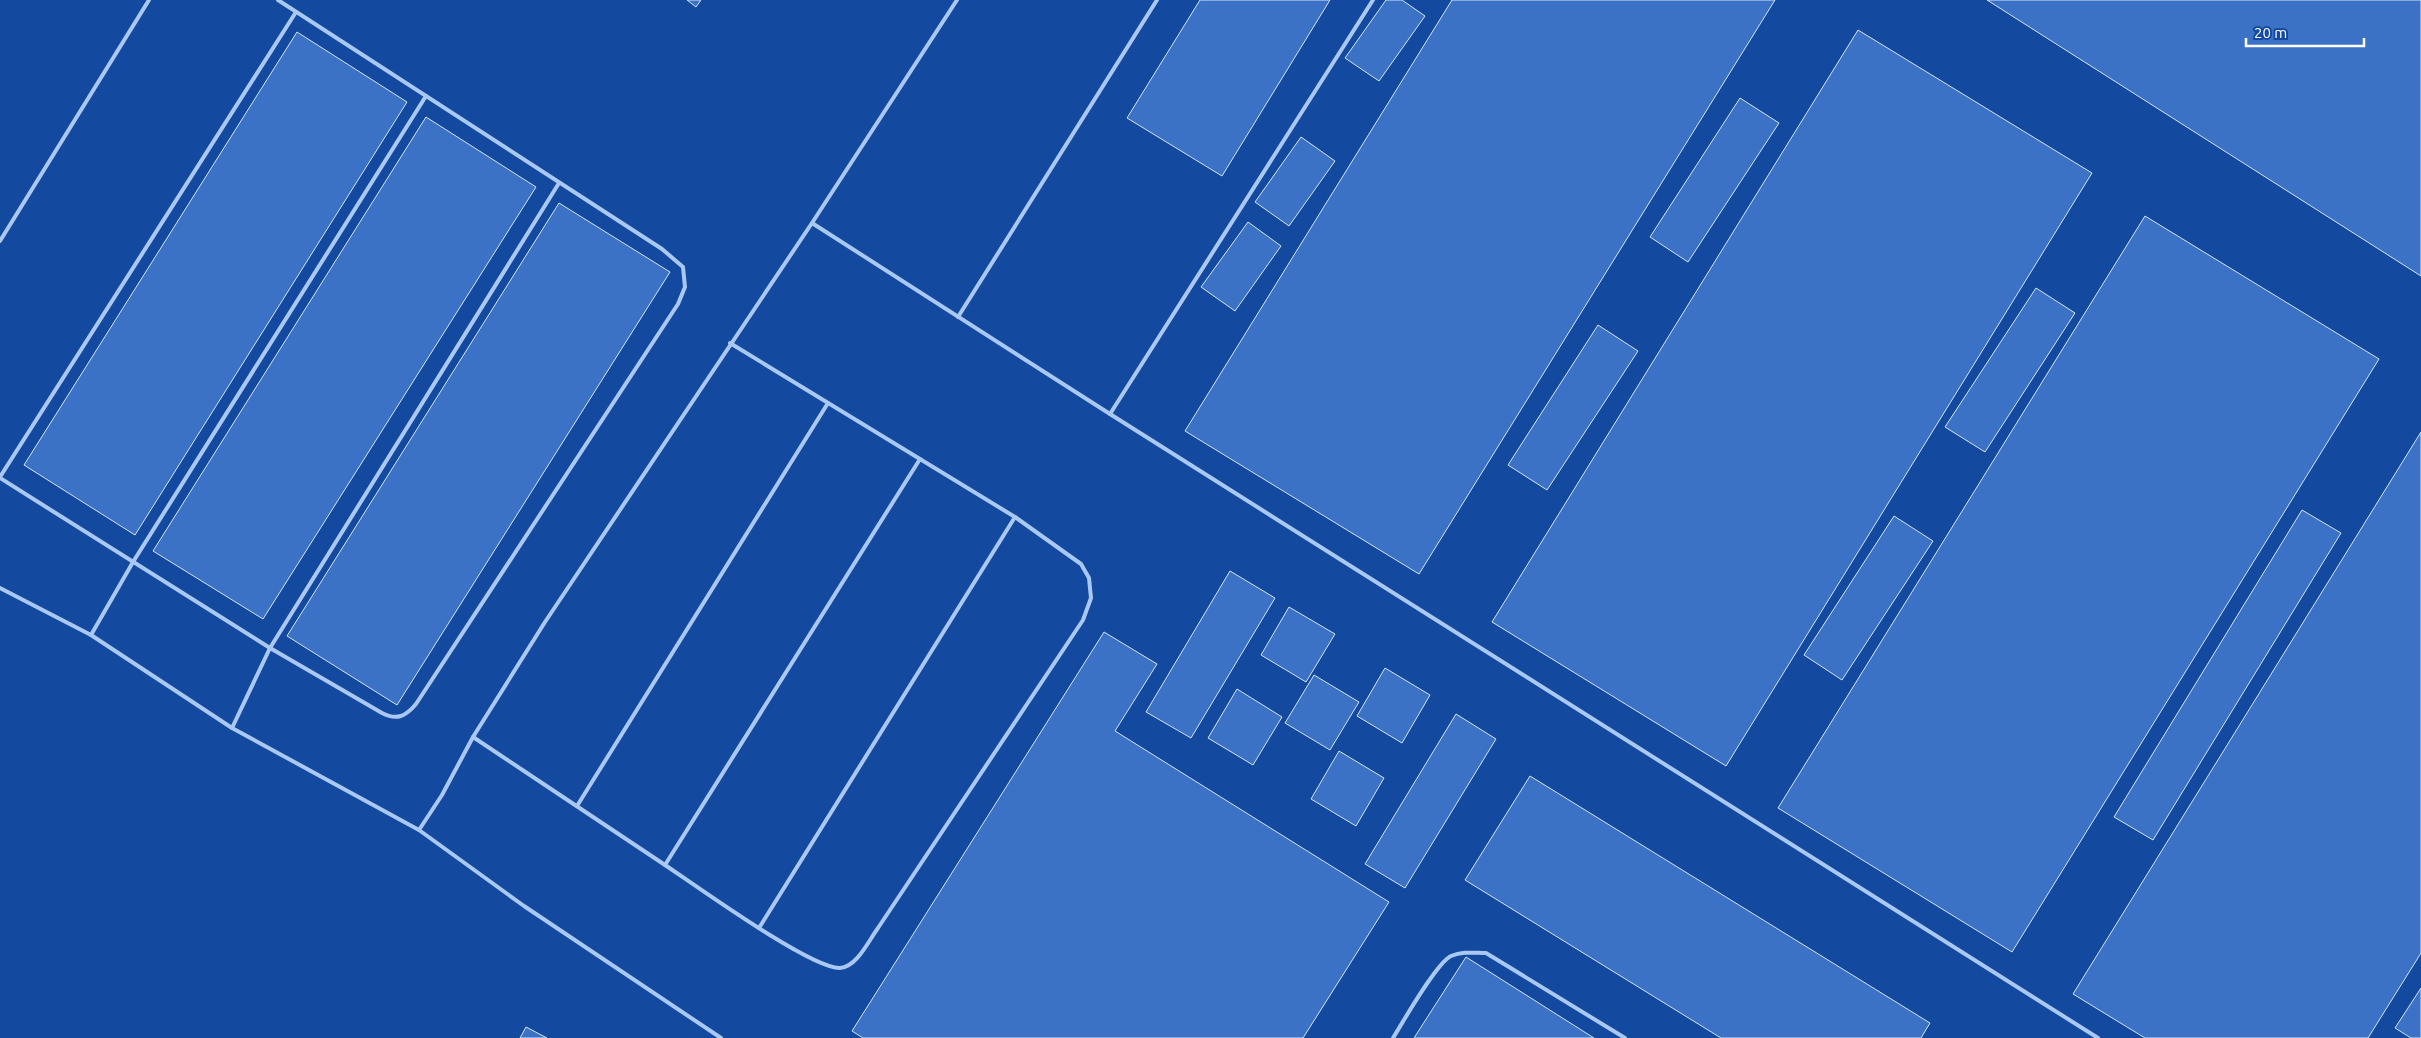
<svg xmlns="http://www.w3.org/2000/svg" width="2421" height="1038" font-family="Ubuntu,sans-serif">
	<rect width="100%" height="100%" fill="#13499e"/>
	<!-- building -->
	<g fill="#3c72c5" stroke="#d2e4fd">
		<path d="M687,0H701L696,7Z"/>
		<path d="M1200,0H1330L1222,176L1127,118Z"/>
		<path d="M1386,0H1402L1425,16L1379,81L1345,58Z"/>
		<path d="M1452,0H1775L1419,574L1185,431Z"/>
		<path d="M1987,0H2421V276Z"/>
		<path d="M1858,30L2092,173L1726,766L1492,622Z"/>
		<path d="M297,32L407,102L135,535L24,465Z"/>
		<path d="M1740,98L1779,123L1688,262L1650,237Z"/>
		<path d="M426,117L536,187L263,619L153,551Z"/>
		<path d="M1301,137L1335,161L1289,226L1255,202Z"/>
		<path d="M559,203L670,272L397,705L287,636Z"/>
		<path d="M2145,216L2379,359L2012,952L1778,808Z"/>
		<path d="M1248,222L1281,246L1235,311L1201,287Z"/>
		<path d="M2036,288L2075,313L1985,452L1945,427Z"/>
		<path d="M1598,325L1638,351L1547,490L1508,465Z"/>
		<path d="M2421,432V953L2368,1038H2145L2073,994Z"/>
		<path d="M2302,510L2341,533L2153,840L2114,817Z"/>
		<path d="M1894,516L1933,541L1842,680L1804,655Z"/>
		<path d="M1230,571L1275,598L1191,738L1146,712Z"/>
		<path d="M1289,607L1335,634L1306,682L1261,655Z"/>
		<path d="M1104,632L1157,664L1115,731L1389,902L1303,1038H863L852,1031Z"/>
		<path d="M1385,668L1430,695L1402,743L1357,716Z"/>
		<path d="M1314,675L1359,702L1330,750L1285,723Z"/>
		<path d="M1237,689L1282,717L1253,765L1208,738Z"/>
		<path d="M1456,714L1496,739L1405,888L1365,864Z"/>
		<path d="M1339,751L1384,778L1356,826L1311,799Z"/>
		<path d="M1530,776L1930,1023L1921,1038H1721L1465,880Z"/>
		<path d="M1466,957L1594,1038H1414Z"/>
		<path d="M2421,988V1038H2411L2395,1028Z"/>
		<path d="M526,1027L547,1038H520Z"/>
	</g>
	<g fill="none" stroke-linecap="round" stroke-linejoin="round">
		<!-- service -->
		<g stroke="#aac8f4" stroke-width="4">
			<path d="M812,223L1110,414L2098,1038"/>
			<path d="M0,241L149,0"/>
			<path d="M958,317L1157,0"/>
			<path d="M1110,414L1373,0"/>
			<path d="M0,477L296,12"/>
			<path d="M0,478L270,648L382,713C397,721 406,716 416,704L678,304L685,287L683,267L662,249L278,0"/>
			<path d="M0,588L91,635L232,728L419,830"/>
			<path d="M91,635L133,562L426,96"/>
			<path d="M232,728L270,648L559,183"/>
			<path d="M473,737C537,780 601,822 665,865C695,885 811,969 840,968C857,967 869,940 878,928L1083,620L1091,598L1089,578L1081,564L1015,517L730,343"/>
			<path d="M577,806L828,403"/>
			<path d="M665,865L920,459"/>
			<path d="M759,928L1015,517"/>
			<path d="M721,1038L524,906L419,830L442,795L473,737L545,622L812,223L957,0"/>
			<path d="M1393,1038C1403,1022 1437,962 1451,956C1463,951 1474,953 1486,953L1625,1038"/>
		</g>
	</g>
	<!-- scale -->
	<path d="M2246 38v8h118v-8" fill="none" stroke="#ffffff" stroke-width="2.5"/>
	<text x="2254" y="38" font-size="15" fill="#ffffff" stroke="#13499e" stroke-width="4" paint-order="stroke">20 m</text>
</svg>
